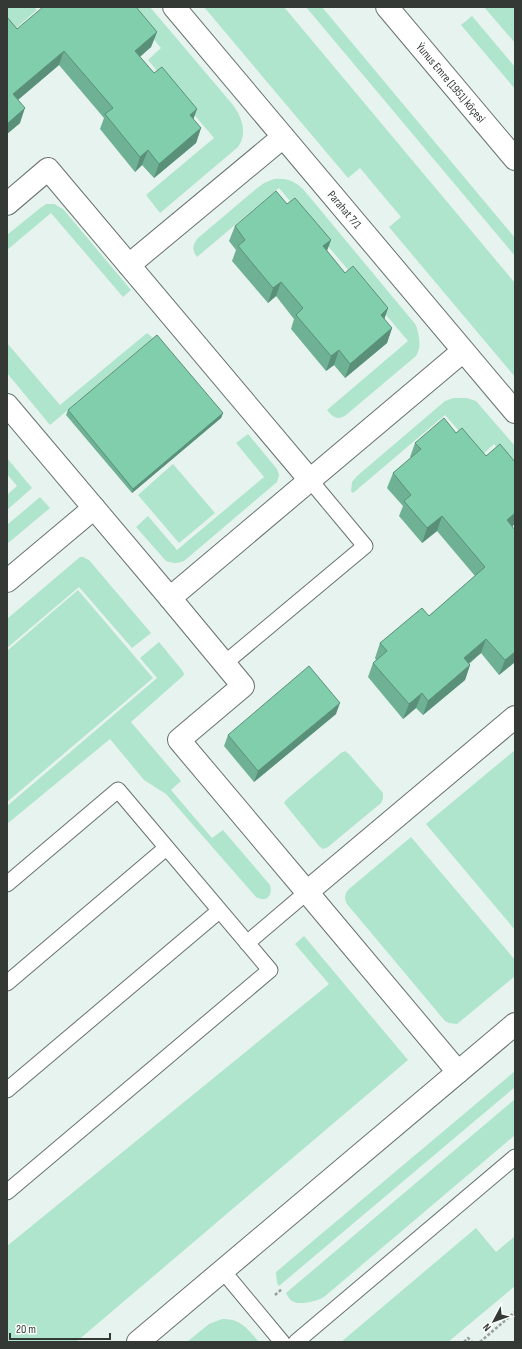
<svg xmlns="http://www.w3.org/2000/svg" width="522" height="1349" font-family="'Sofia Sans Condensed',sans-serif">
	<rect width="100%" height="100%" fill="#e7f3ee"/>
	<!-- green -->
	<g fill="#b0e5cd">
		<path d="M7,7H34L37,10L13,31L7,24Z"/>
		<path d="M127,7H150L233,105C242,117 248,134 238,147L160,213L146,195L214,138L148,60L161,48Z"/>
		<path d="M204,7H284L515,283V377L389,227L401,217L360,168L348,178Z"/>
		<path d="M306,7H322L515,238V256Z"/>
		<path d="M484,7H515V43Z"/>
		<path d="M472,16L515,67V89L461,25Z"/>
		<path d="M274,179C286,178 295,181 303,189L416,325C419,335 422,347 416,356L346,415C337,421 333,417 327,410L408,341L279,188L197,257C192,250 192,245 198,238L256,189L264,183Z"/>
		<path d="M46,204H54L63,209L131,290L123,297L51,213L7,250V235L39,209Z"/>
		<path d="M147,333L153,338L50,425L7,373V343L60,405Z"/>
		<path d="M453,398H467L476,401L515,446V469L494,444L481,456L445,415L353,493L351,491L352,482L357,476L445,401Z"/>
		<path d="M248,434L277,469L279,475L277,482L184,561C177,564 172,563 166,561L136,527L148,516L177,550L264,477L236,443Z"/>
		<path d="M7,458L32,488L7,510V495L17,486L7,474Z"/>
		<path d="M173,464L215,513L179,543L138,495Z"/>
		<path d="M40,497L50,508L7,544V525Z"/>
		<path d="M80,557H83L89,560L151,633L132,648L79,587L7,648V619Z"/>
		<path d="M78,590L153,678L7,802V651Z"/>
		<path d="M159,642L182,670L184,674L183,676L131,722L181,781L171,790L212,838L223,830L270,885C273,895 267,903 256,897L166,794L144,780L110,739L7,824V806L157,678L140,658Z"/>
		<path d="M515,750V930L426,824Z"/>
		<path d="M345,751L349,754L383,793V799L381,803L328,847L323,849L319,846L284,803L287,799L341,753Z"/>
		<path d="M411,837L515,960V976L457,1024L449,1023L445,1021L347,904C344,899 344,894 349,889Z"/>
		<path d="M304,936L408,1060L76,1342H7V1246L329,984L295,944Z"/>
		<path d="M515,1071V1087L279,1286L277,1283L276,1272Z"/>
		<path d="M515,1099V1135L324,1297C318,1301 298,1306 292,1301C289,1299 287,1295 286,1293Z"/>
		<path d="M476,1228L496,1252L515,1236V1286L448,1342H341Z"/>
		<path d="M222,1319C240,1318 248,1329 259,1342H187L209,1324Z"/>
	</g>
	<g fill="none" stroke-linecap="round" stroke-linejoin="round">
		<!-- service casing -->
		<g stroke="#67726d" stroke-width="17">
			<g id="service">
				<path d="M225,663L365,546L310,480"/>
				<path d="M7,884L118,790L270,970L7,1192"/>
				<path d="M247,943L307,892"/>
				<path d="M7,983L166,848"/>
				<path d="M7,1090L219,911"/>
				<path d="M223,1271L282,1342"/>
				<path d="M296,1342L515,1157"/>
			</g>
		</g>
		<!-- minor casing -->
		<g stroke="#67726d" stroke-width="24">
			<g id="minor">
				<path id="s1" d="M174,7L515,412"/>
				<path d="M7,204L48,169L310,480"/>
				<path d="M129,265L283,137"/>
				<path d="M463,351L170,598L243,686L179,740L307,892L515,717"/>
				<path d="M7,405L170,598"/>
				<path d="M7,581L94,508"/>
				<path d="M307,892L458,1072"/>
				<path d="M138,1342L515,1024"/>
			</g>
		</g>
		<!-- tertiary casing -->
		<g stroke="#67726d" stroke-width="24">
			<g id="tertiary">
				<path id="s2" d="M387,7L515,159"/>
			</g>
		</g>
		<!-- path -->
		<g stroke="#97a09c" stroke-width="2.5" stroke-dasharray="3 2" stroke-linecap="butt">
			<path d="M275,1295L282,1289"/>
			<path d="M464,1342L468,1338L472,1342"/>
			<path d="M480,1342L515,1312"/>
		</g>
		<!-- service -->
		<use href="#service" stroke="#fff" stroke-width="15"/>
		<!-- minor -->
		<use href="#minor" stroke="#fff" stroke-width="22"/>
		<!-- tertiary -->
		<use href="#tertiary" stroke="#fff" stroke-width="22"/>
	</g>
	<!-- wall -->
	<g fill="#6fb195">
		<path d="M17,29L157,32L151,47L140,57L154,73L197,109L193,119L201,128L196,143L154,178L142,165L135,172L100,129L104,118L59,65L18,100L20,123L7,134Z"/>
		<path d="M287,204L331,240L327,251L345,273L388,308L384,319L392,328L387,343L345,378L334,365L326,371L291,329L294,319L276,296L268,303L232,261L236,250L229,241L235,226Z"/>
		<path d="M68,410L223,413L221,418L132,493L66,415Z"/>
		<path d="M456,433L486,456L515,462V524L512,526L515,662L499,675L481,653L469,664L470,665L465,680L423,715L416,708L403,719L368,677L373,663L376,660L375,658L380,643L429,616L475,576L437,531L422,543L399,516L403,506L387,488L393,473L411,458L410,457L415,443Z"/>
		<path d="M336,714L254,782L224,746L228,735Z"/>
	</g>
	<!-- shaded-wall -->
	<g fill="#5a9079">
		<path d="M157,32L151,47L130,65L135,51Z"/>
		<path d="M64,51L59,65L7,109L13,94Z"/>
		<path d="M25,108L20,123L7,134V124Z"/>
		<path d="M197,109L192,123L190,115Z"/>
		<path d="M201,128L196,143L154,178L159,164Z"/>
		<path d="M148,150L142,165L135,172L140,157Z"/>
		<path d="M331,240L325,255L323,246Z"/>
		<path d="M281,282L276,296L268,303L273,288Z"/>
		<path d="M388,308L383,323L381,315Z"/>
		<path d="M392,328L387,343L345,378L350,364Z"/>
		<path d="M339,350L334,365L326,371L331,356Z"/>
		<path d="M223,413L221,418L132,493L133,489Z"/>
		<path d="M515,513V524L502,535L507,520Z"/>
		<path d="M442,516L437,531L422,543L427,528Z"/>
		<path d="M486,639L481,653L458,672L464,658Z"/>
		<path d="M515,652V662L499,675L505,660Z"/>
		<path d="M470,665L465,680L423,715L428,701Z"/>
		<path d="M422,693L416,708L403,719L409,704Z"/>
		<path d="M340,703L336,714L254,782L258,771Z"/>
	</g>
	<!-- building -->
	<g fill="#81cead" stroke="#5a9079">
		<path d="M43,7H136L157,32L135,51L154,73L162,67L197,109L190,115L201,128L159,164L148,150L140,157L105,114L113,108L64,51L13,94L25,108L7,124V17L17,29Z"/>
		<path d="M276,191L287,204L295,198L331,240L323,246L345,273L353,266L388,308L381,315L392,328L350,364L339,350L331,356L296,315L303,308L281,282L273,288L238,246L245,240L235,226Z"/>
		<path d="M157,335L223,413L133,489L68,410Z"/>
		<path d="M444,418L456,433L462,428L486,456L500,444L515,462V513L507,520L515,530V652L505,660L486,639L464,658L470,665L428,701L422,693L409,704L373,663L387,651L380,643L422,608L429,616L485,567L442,516L427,528L404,501L411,495L393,473L421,449L415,443Z"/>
		<path d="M309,666L340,703L258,771L228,735Z"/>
	</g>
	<g text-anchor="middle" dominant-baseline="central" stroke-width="3" stroke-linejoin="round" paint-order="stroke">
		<!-- street labels -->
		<g font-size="12" fill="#343936" stroke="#fafffc">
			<text stroke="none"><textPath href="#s2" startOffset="99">Ýunus Emre (1951) köçesi</textPath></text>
			<text stroke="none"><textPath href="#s1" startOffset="265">Parahat 7/1</textPath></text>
		</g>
	</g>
	<!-- border -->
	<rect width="522" height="1349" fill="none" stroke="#343936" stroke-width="16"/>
	<!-- north arrow -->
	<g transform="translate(494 1321) rotate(229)" stroke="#fafffc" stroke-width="3" paint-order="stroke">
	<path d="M0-3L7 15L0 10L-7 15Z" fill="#343936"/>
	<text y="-6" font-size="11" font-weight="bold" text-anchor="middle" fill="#343936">N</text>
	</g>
	<!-- scale -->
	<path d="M10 1333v6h100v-6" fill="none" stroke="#343936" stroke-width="2"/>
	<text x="16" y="1333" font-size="12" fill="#343936" stroke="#fafffc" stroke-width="3" paint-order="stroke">20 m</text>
</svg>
